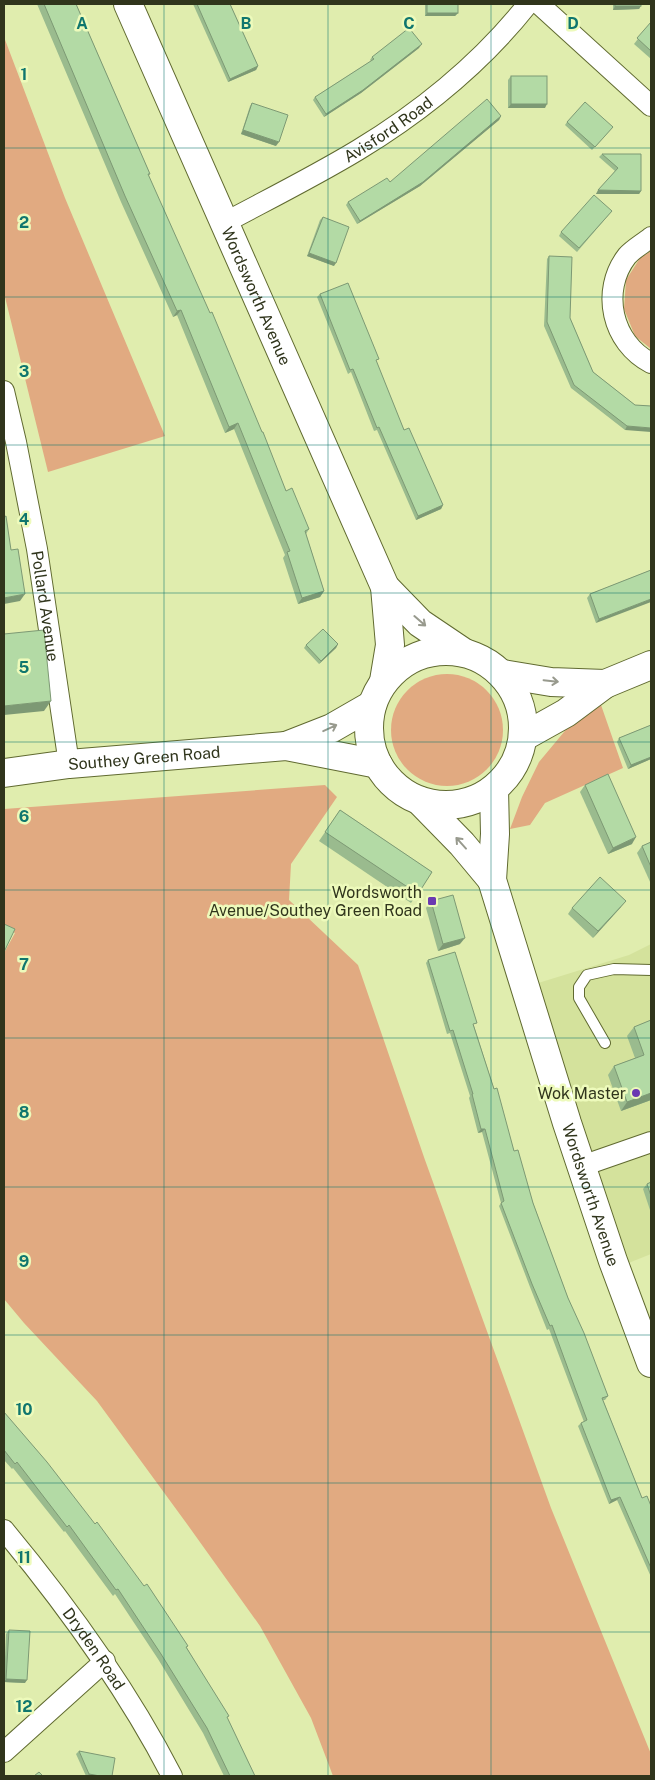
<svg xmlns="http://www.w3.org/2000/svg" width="655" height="1780" font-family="'Public Sans',sans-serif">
	<rect width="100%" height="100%" fill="#e0edae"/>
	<!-- built -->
	<path fill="#d4e29c" d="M651,944V1254L626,1264L535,984L629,955Z"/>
	<!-- green -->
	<g fill="#e1aa81">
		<path d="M4,37L65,198L165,436L48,472L4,293Z"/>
		<path d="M651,251V349L635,336L624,309L626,280L640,258Z"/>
		<circle cx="447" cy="730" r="56"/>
		<path d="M601,705L623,768L545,803L530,825L510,829L522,797L539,762L569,726Z"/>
		<path d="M325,785L337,797L291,864L289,900L358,965L425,1160L551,1508L651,1754V1775L650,1776H333L311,1718L260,1626L187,1524L97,1401L24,1323L4,1299V953L15,933L4,928V809Z"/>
	</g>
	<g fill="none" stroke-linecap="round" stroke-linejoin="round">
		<!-- lane casing -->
		<g stroke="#606a30" stroke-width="12">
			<path id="lane" d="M605,1043L579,998V987L587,975L614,969L651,970"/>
		</g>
		<!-- street casing -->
		<g stroke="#606a30" stroke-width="22">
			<g id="street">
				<path d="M539,4L651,106"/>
				<path id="s1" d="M224,223C269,199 315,176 358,150C422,111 482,62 528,4"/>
				<path d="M651,237C644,243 633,249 627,256C600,291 612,343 651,363"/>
				<path id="s2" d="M4,391L16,442L37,549L69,764"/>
				<path d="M582,1166L651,1142"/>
				<path id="s3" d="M4,1530C68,1607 126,1687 172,1776"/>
				<path d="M4,1752L105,1661"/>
			</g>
		</g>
		<!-- secondary casing -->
		<g stroke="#606a30" stroke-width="30">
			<g id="secondary">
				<path id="s4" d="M128,4L385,587L390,645L384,681"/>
				<path d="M385,587L420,623L463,652"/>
				<circle cx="446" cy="728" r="77"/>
				<path d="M503,674L551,682L605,684"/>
				<path d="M523,737L566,713L605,684L651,665"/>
				<path d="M286,746L332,728L372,705"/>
				<path id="s5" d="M4,773L69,764L286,746L378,764"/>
				<path id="s6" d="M494,789L495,834L492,880L567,1123L613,1261L651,1363"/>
				<path d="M420,801L462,844L492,880"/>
			</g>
		</g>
		<!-- lane -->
		<use href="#lane" stroke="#fff" stroke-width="10"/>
		<!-- street -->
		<use href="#street" stroke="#fff" stroke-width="20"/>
		<!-- secondary -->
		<use href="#secondary" stroke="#fff" stroke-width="28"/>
	</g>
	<!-- wall -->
	<g fill="#9abb8e">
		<path d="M37,4H76L150,174L148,176L286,491L309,529L306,534L324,591L320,597L298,604L283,558L285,555L234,429L225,433L177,315L173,317L121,202Z"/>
		<path d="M193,4H230L258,66L256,70L228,82Z"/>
		<path d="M425,4H458V13L455,16H425Z"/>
		<path d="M613,4H641L639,9L613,10Z"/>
		<path d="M651,22V59L634,44Z"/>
		<path d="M419,48L361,93L324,117L313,100L315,97L371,61L370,60L372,57Z"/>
		<path d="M511,76L545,108H508V80Z"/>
		<path d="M252,103L276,146L241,134L250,106Z"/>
		<path d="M501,116L499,120L420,186L357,224L346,205L348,202L390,182Z"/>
		<path d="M567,122L613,127L592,150L565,125Z"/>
		<path d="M602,154H641V191L639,194H596L615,171L599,157Z"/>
		<path d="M612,211L577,252L559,236L561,232Z"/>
		<path d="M323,217L334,266L307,256L320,220Z"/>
		<path d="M549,256L570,318L593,372L635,405L651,406L625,430L571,388L544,326L547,259Z"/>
		<path d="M320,294L376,362L404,430L443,505L441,509L416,520L377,430L374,431L351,372L348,374L317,297Z"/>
		<path d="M651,570L596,623L587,598L590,594Z"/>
		<path d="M338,644L336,648L319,664L304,648L306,645Z"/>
		<path d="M651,725V759L628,769L617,742L619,738Z"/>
		<path d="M585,785L632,844L608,854L580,792Z"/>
		<path d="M340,810L432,872L411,903L319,841Z"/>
		<path d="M651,842V884L637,853L642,846Z"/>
		<path d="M431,901L460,944L438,951L426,908Z"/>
		<path d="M621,907L593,938L568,914L572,908Z"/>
		<path d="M428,960L474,1026L514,1151L568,1298L608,1396L605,1400H603L642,1498L651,1506V1577L617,1500L609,1504L578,1426L581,1423L584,1422L549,1329L547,1330L530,1287L499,1206L501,1203L482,1132L478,1133L469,1098L470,1096L450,1033L447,1034L426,963Z"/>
		<path d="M651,1020V1100L621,1111L608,1075L614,1066L635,1058L627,1036L634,1027Z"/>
		<path d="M651,1182V1213L643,1189L647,1184Z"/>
		<path d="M4,1412L187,1648L227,1718L255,1776H224L203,1733L158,1659L115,1594L113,1596L65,1531L64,1532L13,1468L12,1469L4,1460Z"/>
		<path d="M9,1630L25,1683L4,1682L6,1634Z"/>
		<path d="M79,1751L112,1776H86L76,1754Z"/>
	</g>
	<!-- shaded-wall -->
	<g fill="#7d9974">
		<path d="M615,6H641L639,9L613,10Z"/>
		<path d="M427,13H458L455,16H425Z"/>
		<path d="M422,44L419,48L361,93L324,117L326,114Z"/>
		<path d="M258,66L256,70L228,82L230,79Z"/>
		<path d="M511,104H547L545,108H508Z"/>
		<path d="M501,116L499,120L420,186L357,224L360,221Z"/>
		<path d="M243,130L279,142L276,146L241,134Z"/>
		<path d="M598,190L641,191L639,194H596Z"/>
		<path d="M309,253L336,263L334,266L307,256Z"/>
		<path d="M181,310L177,315L173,317L177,311Z"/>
		<path d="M238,423L234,429L225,433L229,427Z"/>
		<path d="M627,426L651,428V432L625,430Z"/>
		<path d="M443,505L441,509L416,520L418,516Z"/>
		<path d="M324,591L320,597L298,604L302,598Z"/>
		<path d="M25,594L20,601L4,604V598Z"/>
		<path d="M651,599V602L596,623L599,619Z"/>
		<path d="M338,644L336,648L319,664L321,661Z"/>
		<path d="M51,701L44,711L4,715V706Z"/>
		<path d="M651,757V759L628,769L631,765Z"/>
		<path d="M636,837L632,844L608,854L613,848Z"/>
		<path d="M626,901L621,907L593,938L598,931Z"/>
		<path d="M465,938L460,944L438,951L443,944Z"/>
		<path d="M651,1093V1100L621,1111L627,1102Z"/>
		<path d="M481,1129H485L482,1132L478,1133Z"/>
		<path d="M620,1497L617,1500L609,1504L611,1500Z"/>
		<path d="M6,1679L27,1680L25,1683L4,1682Z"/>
		<path d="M89,1774L100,1776H87Z"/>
	</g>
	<!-- building -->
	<g fill="#b3daa5" stroke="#7d9974">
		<path d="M44,4H76L150,174H148L210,313L212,312L262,432H263L286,491L292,488L309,529L305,531L324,591L302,598L287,552L290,551L238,423L229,427L181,310L177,311L125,196Z"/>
		<path d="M197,4H230L258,66L230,79Z"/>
		<rect x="427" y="4" width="31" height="9"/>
		<rect x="615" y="4" width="26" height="2"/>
		<path d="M651,22V51L637,38Z"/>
		<path d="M409,28L422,44L363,90L326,114L315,97L374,59L372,57Z"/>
		<rect x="511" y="76" width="36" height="28"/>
		<path d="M487,99L501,116L423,182L360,221L348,202L387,178L390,182Z"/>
		<path d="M585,102L613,127L595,147L567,122Z"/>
		<path d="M252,103L288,115L279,142L243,130Z"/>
		<path d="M602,154H641V191L598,190L618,168Z"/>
		<path d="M594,195L612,211L579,248L561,232Z"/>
		<path d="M323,217L349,227L336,263L309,253Z"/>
		<path d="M549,256L572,257L570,318L593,372L635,405L651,406V428L627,426L574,385L547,322Z"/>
		<path d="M348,283L379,359L376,360L404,430L409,428L443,505L418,516L379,427L377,428L353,369L350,370L320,294Z"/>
		<path d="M6,516L11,550L18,549L25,594L4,598V517Z"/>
		<path d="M651,570V599L599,619L590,594Z"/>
		<path d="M323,629L338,644L321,661L306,645Z"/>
		<path d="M44,630L51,701L4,706V634Z"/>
		<path d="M651,725V757L631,765L619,738Z"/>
		<path d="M608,774L636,837L613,848L585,785Z"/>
		<path d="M340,810L432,872L418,894L325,832Z"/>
		<path d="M651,842V867L642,846Z"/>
		<path d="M600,877L626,901L598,931L572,908Z"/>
		<path d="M453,895L465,938L443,944L431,901Z"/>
		<path d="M4,924L15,929L4,952Z"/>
		<path d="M455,952L477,1023L473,1024L494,1089L497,1088L514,1151L518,1150L533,1203L568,1298L584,1333L608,1396L602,1398L642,1498L647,1496L651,1506V1568L620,1497L611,1500L581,1423L587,1420L575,1388L552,1325L550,1326L532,1284L501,1203L504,1201L485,1129H481L472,1094H473L453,1030L450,1031L428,960Z"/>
		<path d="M651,1020V1093L627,1102L614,1066L644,1055L634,1027Z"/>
		<path d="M651,1182V1196L647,1184Z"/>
		<path d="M4,1412L47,1462L95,1524L97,1522L144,1586L147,1584L188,1646L186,1647L229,1716L227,1717L255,1776H230L207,1728L161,1654L118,1589L116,1590L69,1525L67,1527L17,1462L15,1464L4,1450Z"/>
		<path d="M9,1630L30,1631L27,1680L6,1679Z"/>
		<path d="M79,1751L115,1758L112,1776H100L89,1774Z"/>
		<path d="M39,1772L43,1776H34Z"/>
	</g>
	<!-- one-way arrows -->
	<defs><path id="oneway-shaft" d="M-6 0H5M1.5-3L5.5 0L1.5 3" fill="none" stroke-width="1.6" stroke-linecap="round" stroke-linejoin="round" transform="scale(1.25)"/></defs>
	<g stroke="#989a8e">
		<use href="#oneway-shaft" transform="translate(420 621) rotate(41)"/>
		<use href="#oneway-shaft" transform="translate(551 681) rotate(6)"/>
		<use href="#oneway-shaft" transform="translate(330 728) rotate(-25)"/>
		<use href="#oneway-shaft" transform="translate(461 843) rotate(-132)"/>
	</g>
	<!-- grid -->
	<path fill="none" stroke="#0f766e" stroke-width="1" stroke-opacity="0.55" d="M164,4V1776M328,4V1776M491,4V1776M4,148H651M4,297H651M4,445H651M4,593H651M4,742H651M4,890H651M4,1038H651M4,1187H651M4,1335H651M4,1483H651M4,1632H651"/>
	<!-- markers -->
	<g fill="#6a39b1" stroke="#edfabb" stroke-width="2">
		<rect x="427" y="896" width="10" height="10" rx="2.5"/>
		<circle cx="636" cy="1093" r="5"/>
	</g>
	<g text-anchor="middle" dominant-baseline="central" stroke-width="5" stroke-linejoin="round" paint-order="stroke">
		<!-- street labels -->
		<g font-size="16" fill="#30351c" stroke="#edfabb">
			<text stroke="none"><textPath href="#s1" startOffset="189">Avisford Road</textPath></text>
			<text stroke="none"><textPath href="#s4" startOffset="319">Wordsworth Avenue</textPath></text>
			<text stroke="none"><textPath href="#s2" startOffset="219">Pollard Avenue</textPath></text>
			<text stroke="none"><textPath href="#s5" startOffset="141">Southey Green Road</textPath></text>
			<text stroke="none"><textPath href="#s6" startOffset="421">Wordsworth Avenue</textPath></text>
			<text stroke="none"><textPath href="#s3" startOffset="149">Dryden Road</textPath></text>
		</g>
		<!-- poi labels -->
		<g font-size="16" fill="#30351c" stroke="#edfabb" text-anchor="end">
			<text x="422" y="892">Wordsworth<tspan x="422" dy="18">Avenue/Southey Green Road</tspan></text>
			<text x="626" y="1093">Wok Master</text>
		</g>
	</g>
	<g font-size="16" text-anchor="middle" font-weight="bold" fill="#0f766e" stroke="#edfabb" stroke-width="5" stroke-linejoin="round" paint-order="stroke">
		<text x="82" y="29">A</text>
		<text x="246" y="29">B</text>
		<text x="409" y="29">C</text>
		<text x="573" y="29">D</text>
		<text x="24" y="80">1</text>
		<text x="24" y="228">2</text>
		<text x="24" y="377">3</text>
		<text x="24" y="525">4</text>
		<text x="24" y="673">5</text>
		<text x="24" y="822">6</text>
		<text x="24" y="970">7</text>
		<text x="24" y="1118">8</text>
		<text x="24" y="1267">9</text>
		<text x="24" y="1415">10</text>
		<text x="24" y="1563">11</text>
		<text x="24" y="1712">12</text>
	</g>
	<!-- border -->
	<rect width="655" height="1780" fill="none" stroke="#30351c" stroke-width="10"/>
</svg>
